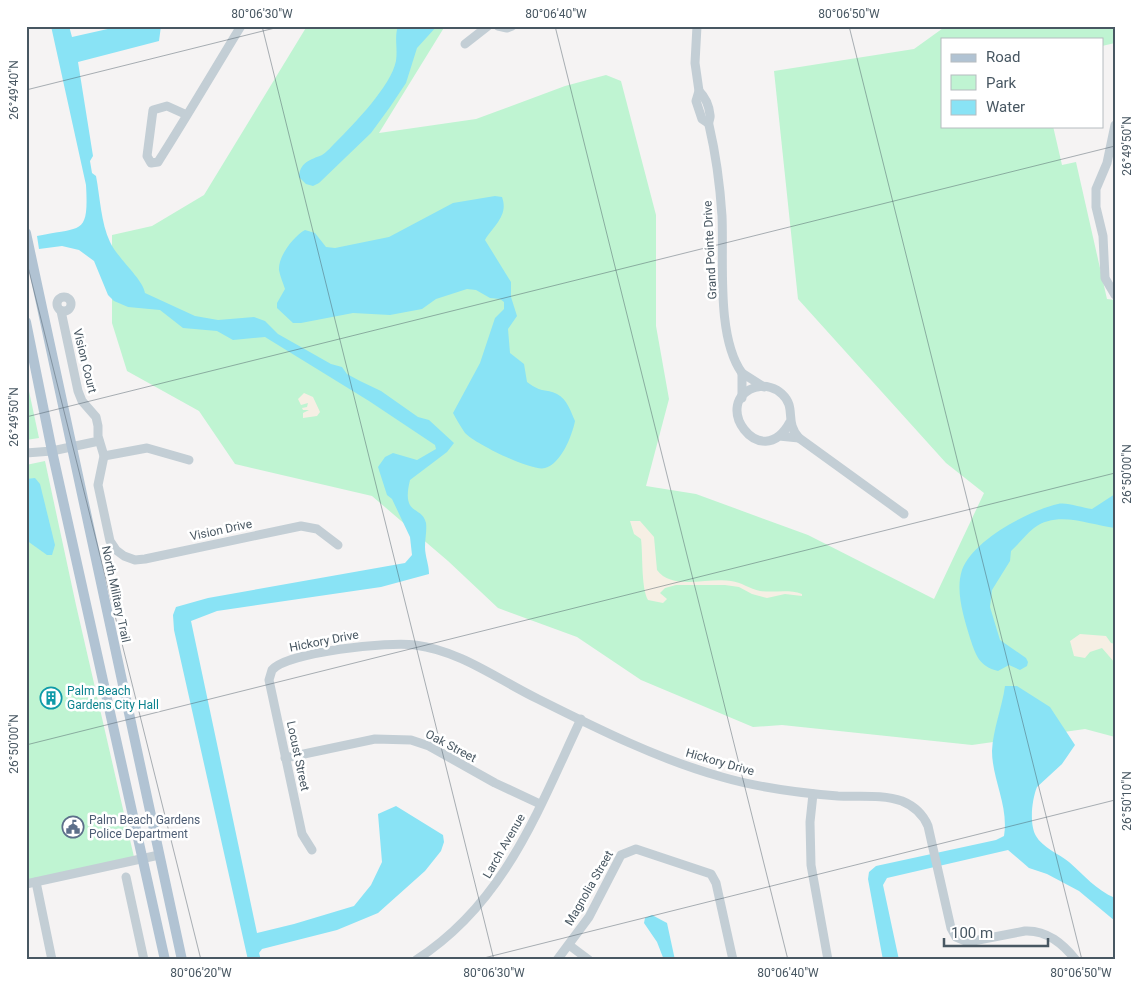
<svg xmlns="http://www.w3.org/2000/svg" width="1141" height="986" font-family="Roboto,sans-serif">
	<rect width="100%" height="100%" fill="#f5f3f3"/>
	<!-- green -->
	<g fill="#bff4d2">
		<path d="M307,26H445L379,133L476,119L565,86L606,75L621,81L656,215V326L669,399L646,486L696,494L808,535L934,599L984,493L946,463L798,299L774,71L914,49L946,26H1115V43L1102,46V39H942V126H1053L1062,165L1076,162L1107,299L1115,300V737L1085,729L972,745L782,725L753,727L641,680L577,637L498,608L448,561L372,496L235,464L199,411L127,371L112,323V235L152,226L204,195Z"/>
		<path d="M26,377L39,438L26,440Z"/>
		<path d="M45,461L76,605L134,857L26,880V465Z"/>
	</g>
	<!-- sand -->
	<g fill="#f6efe4">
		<path d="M304,393L313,397L320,412L317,416L303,418V413L309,410H303L302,408L307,407L308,403L301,405L298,399Z"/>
		<path d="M630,521H640L654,537L657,570C672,591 709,577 731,581C741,582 750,589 760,591C775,593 788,589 802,594V596L785,594L767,598L752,594L739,587L725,585H676L665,588L660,593L667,599L663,603L648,600C641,588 643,555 641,539L634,534Z"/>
		<path d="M1080,634L1106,636L1111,643L1115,644V663L1102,648L1090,652L1085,658L1074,656L1070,641Z"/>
	</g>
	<!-- water -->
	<g fill="#89e3f5">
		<path d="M51,26H69L72,37L121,26H161L159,41L78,62L93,156L90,161L92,173L96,176C100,197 101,223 110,242C118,259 143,279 145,293L195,316L218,320L254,317L265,321L278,334L331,364L342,367L347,374L360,381L381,391L418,417L429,420L454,443L447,452L410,480C401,517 422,505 426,523C427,530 425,539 425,547C425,556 429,565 429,574L381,587L217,611L191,621L257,933L294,924L354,906L371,885L382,862L378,814L396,806L443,835L444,842L441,851L425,871L378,913L337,930L262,949L259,953L261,960H248L174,630L173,615L176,607L208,598L405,563L412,555L410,537L392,499L387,495L378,467L385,457L393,453L417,460L436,449L435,445L369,401L265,337L233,340L217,331L183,328L160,310L128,307L114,301L108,295L94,261L79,250L62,246L39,249L37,236C81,226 89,237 86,185Z"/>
		<path d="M398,26H437L417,48L406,83L390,107L371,133L319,183L313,186L306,184L299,177C300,162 310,160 322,155C327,152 332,146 336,142C354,124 391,86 396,61C398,49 394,37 398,26Z"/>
		<path d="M495,196L502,197C509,216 493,226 485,240L511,282V297L517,316L508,329L510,353L524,364L527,382C543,394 545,388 557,394C567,399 571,412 575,421C572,436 561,464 545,468C532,472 474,443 465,433C461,427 456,419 453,413L480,363L495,318L504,309V302L500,299L490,298L476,290L467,289L436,299L422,309L390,315L353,313L301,323H293L277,308V303L285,289C283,283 280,276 279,270C278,256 294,236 305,230L315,233L326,247L335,248L389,237L453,203Z"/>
		<path d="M35,478L40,484L55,545L52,555H47L26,540V479Z"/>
		<path d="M1115,494V528C1089,525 1058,510 1034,528C1025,535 1019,544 1011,551L1010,561L992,590L990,607L1000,640L1026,658L1028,662L1027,666L1020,670L1009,665L998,671C979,666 976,656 970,638C964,618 955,591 962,570C973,540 1028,511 1058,504C1067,502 1082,508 1092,509Z"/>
		<path d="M1005,686H1017L1050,707L1075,745L1062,764L1037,787C1032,799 1029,824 1036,836C1042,847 1059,854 1069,862C1084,875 1096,890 1115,898V921L1079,891L1047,874L1029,868L1008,850L887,878L883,885L899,960H883L868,879L869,872L876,866L996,840L1004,836C1009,806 992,779 992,751C993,729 1002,708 1005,686Z"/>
		<path d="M652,915L667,923L675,960H664L657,942L644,923L645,918Z"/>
	</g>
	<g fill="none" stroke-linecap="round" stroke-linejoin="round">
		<!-- minor -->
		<g stroke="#c3ced5" stroke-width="9">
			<path d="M498,26L507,28L512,26"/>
			<path d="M697,26L695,63L699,91L696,101L702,119L708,123"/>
			<path d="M465,44L488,26"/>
			<path d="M699,91C705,97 709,105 710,115C711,118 708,121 709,125C716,155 720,185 722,216C724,260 716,337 742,373"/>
			<path d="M187,115L167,106L153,110L147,156L151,163L158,162C186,118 213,72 241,26"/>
			<path d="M1115,125L1107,163L1096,189V207L1103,236L1105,278L1115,295"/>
			<circle cx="64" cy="304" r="7"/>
			<path d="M61,311L78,391L82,401L96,417L98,426V436L104,456L98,485L110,541L116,550L124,556L135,560L145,559L301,526L317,529L338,545"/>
			<path d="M742,398V373L764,387"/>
			<path d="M779,436L799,438C784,421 797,408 782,394C776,388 766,385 757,387C708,400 761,476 790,422"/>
			<path d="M799,438L904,514"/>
			<path d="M26,453L52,451L99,441"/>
			<path d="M104,456L147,448L189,460"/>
			<path d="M285,758L375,739L411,740L429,746L495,783L540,804"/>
			<path d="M813,794L810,822L811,865L828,960"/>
			<path d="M312,850L302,834L269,680L272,670C287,652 390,641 415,645C461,651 497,679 538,699C598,729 658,759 722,777C760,788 799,793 838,796C858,797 883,794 902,801C914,806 923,814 928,826L951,928L956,937L968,942L1025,931C1047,930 1063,944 1076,960"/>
			<path d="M126,877L144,960"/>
			<path d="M36,882L52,960"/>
			<path d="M26,884L159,855"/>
			<path d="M569,945L589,960"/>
			<path d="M416,960C505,903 538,810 581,719"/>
			<path d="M557,960L589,917L621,855L636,849L711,874L716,883L733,960"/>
		</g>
		<!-- major -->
		<g stroke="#b1c3d3" stroke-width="10">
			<path d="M26,233L182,960"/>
			<path d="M26,322L52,451L165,960"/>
		</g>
	</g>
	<!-- ticks -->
	<path fill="none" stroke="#485762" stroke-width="1" stroke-opacity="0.45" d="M262,26L494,960M555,26L788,960M849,26L1082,960M26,90L283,26M26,259L201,960M26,417L1115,146M26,745L1115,473M476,960L1115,800"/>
	<!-- icons -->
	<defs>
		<g id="building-ring" transform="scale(1.125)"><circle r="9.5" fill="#fff" stroke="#0f9aa8" stroke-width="1.5"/><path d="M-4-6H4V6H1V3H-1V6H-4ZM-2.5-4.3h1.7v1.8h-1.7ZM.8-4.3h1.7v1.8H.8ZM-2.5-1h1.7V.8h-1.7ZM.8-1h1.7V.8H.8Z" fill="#0f9aa8"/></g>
		<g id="civic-ring" transform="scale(1.125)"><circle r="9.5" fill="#fff" stroke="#5c6f8a" stroke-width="1.5"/><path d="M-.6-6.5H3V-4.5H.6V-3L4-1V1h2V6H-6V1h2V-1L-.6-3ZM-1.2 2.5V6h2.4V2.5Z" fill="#5c6f8a"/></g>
	</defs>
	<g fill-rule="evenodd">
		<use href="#building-ring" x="51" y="698"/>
		<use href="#civic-ring" x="73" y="827"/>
	</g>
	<g text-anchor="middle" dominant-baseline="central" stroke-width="5" stroke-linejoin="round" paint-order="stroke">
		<!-- street labels -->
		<g font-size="12" fill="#485762" stroke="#fff">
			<text transform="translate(710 250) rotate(-93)">Grand Pointe Drive</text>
			<text transform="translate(85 361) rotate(76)">Vision Court</text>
			<text transform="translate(221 530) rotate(-12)">Vision Drive</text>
			<text transform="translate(116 594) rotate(78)">North Military Trail</text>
			<text transform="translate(324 641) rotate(-11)">Hickory Drive</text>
			<text transform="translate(451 746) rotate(28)">Oak Street</text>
			<text transform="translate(298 756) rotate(78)">Locust Street</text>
			<text transform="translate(720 762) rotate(16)">Hickory Drive</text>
			<text transform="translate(504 846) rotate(-60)">Larch Avenue</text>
			<text transform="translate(589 888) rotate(-60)">Magnolia Street</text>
		</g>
		<!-- culture labels -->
		<g font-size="12" fill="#0d838f" stroke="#fff" text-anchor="start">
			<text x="67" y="691">Palm Beach<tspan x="67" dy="14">Gardens City Hall</tspan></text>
		</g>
		<!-- service labels -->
		<g font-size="12" fill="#4e5e75" stroke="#fff" text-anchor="start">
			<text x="89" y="820">Palm Beach Gardens<tspan x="89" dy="14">Police Department</tspan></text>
		</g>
	</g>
	<!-- border -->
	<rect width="1141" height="986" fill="none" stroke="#ffffff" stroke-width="55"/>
	<!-- legend -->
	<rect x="941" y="38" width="162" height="90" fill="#ffffff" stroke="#b6bcc0"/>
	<rect x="951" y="54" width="25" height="8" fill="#b1c3d3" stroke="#b6bcc0"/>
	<text x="986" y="62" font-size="15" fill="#485762">Road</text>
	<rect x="951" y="75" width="25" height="15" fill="#bff4d2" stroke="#b6bcc0"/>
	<text x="986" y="88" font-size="15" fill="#485762">Park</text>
	<rect x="951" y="100" width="25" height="15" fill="#89e3f5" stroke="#b6bcc0"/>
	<text x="986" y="112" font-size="15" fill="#485762">Water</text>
	<!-- scale -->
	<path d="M944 938v8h104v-8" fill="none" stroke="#485762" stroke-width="2.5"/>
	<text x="951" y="938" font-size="15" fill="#485762" stroke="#ffffff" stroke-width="4" paint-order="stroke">100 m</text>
	<rect x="28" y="28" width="1086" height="930" fill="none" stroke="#485762" stroke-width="2"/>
	<g font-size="12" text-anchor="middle" fill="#485762">
		<text x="262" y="18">80°06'30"W</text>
		<text x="556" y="18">80°06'40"W</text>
		<text x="849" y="18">80°06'50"W</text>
		<text transform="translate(14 90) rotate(-90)" y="4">26°49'40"N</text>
		<text transform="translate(1127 146) rotate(-90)" y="4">26°49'50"N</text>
		<text transform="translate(14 417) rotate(-90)" y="4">26°49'50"N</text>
		<text transform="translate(1127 474) rotate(-90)" y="4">26°50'00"N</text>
		<text transform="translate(14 744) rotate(-90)" y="4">26°50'00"N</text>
		<text transform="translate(1127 801) rotate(-90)" y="4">26°50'10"N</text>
		<text x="201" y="977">80°06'20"W</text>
		<text x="494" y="977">80°06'30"W</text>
		<text x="788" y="977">80°06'40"W</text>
		<text x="1081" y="977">80°06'50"W</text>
	</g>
</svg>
